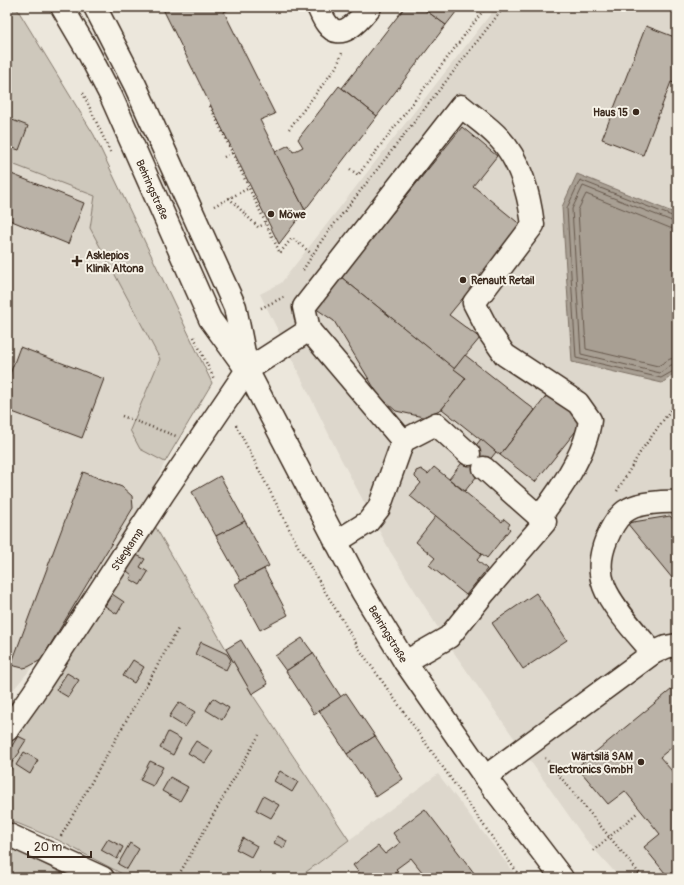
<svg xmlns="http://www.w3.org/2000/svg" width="684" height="885" font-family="Pangolin,sans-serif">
	<rect width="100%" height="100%" fill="#ece7dc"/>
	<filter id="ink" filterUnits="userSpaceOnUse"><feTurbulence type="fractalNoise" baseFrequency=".025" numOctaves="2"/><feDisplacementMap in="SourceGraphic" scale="8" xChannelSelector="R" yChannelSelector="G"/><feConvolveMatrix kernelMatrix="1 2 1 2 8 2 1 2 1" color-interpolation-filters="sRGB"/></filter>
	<g filter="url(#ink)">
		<!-- built -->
		<g fill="#ddd7cc">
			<path d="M8,7L204,383L179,425L165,462L143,510L52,644L7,697Z"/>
			<path d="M496,7H677V214L577,174L662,383L677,372V878H620L586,840L450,647L390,551L341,459L260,294L281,283Z"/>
			<path d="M438,774L518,878H298L349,840Z"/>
		</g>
		<!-- green -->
		<g fill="#cec8bc" stroke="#84796d">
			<path d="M7,7H16L94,135L212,383L165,462L140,449L130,430L160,359L90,228L95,196L7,162Z"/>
			<path d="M152,521L252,694L349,840L298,878H130L58,840L7,819V741L47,689Z"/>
			<path d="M7,846L72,878H7Z"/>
		</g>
		<!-- water -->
		<path fill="#a89f93" stroke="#7c7064" d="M577,174L677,214V372L662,383L572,362L562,207Z"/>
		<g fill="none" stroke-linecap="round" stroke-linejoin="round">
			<!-- shore -->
			<g stroke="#67594d" stroke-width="1">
				<path d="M677,218L580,180L567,208L576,358L661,378L677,369"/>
				<path d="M677,223L583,186L572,209L581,354L660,373L671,365L677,364"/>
				<path d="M677,229L670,228L586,194L578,210L586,349L658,366L670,359L677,358"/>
			</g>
		</g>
		<!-- building -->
		<g fill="#bab2a7" stroke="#3b2a1e">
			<path d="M162,7H227L228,10L224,12L275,114L260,120L305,210L279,244Z"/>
			<path d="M405,7H421L446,25L377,116L342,88Z"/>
			<path d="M421,7H460L446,25Z"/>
			<path d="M646,26L677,38V84L671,82L643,155L602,139Z"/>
			<path d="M339,86L377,116L305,210L275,152L289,145L293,152L303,147L298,139Z"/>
			<path d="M7,118L28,126L19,150L7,146Z"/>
			<path d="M462,127L497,156L473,186L522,226L449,315L480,338L454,369L341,277Z"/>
			<path d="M9,173L84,203L68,244L7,219V179Z"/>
			<path d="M341,277L466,378L442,409L423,417L396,411L379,396L334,321L315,308Z"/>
			<path d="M20,347L104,379L82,438L7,410V382Z"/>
			<path d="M465,355L535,410L500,455L442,409L466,378L454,369Z"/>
			<path d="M548,394L583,422L535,482L500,455Z"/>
			<path d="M481,439L496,452L465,491L449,479Z"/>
			<path d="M434,467L502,522L504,519L510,524L508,527L510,529L487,558L410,496L421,483L415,477L416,471L421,469L428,474Z"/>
			<path d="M83,472L122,487L132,496L133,508L41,660L28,667L23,668L11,665Z"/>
			<path d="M220,476L245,521L216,536L192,492Z"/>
			<path d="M436,516L482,554L477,560L487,569L466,595L429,565L435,558L416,542Z"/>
			<path d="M670,516L677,524V584L627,523Z"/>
			<path d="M245,521L269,566L241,581L216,536Z"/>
			<path d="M136,555L145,559L140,567L148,572L140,585L130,579L132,575L127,571Z"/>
			<path d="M264,569L288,615L260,630L235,584Z"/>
			<path d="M536,593L567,640L523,669L492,623Z"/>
			<path d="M112,594L124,602L117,614L105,606Z"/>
			<path d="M302,638L313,653L286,671L275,656Z"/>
			<path d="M241,640L268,684L252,694L226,649Z"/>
			<path d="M201,642L227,654L231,660L226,670L195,654Z"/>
			<path d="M313,653L341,697L314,714L286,671Z"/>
			<path d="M133,660L144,667L134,683L123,676Z"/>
			<path d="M67,673L79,680L68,697L56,690Z"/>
			<path d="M677,685V743L660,757L677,777V878H669L644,847L660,834L625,791L608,804L577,767Z"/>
			<path d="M346,693L375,736L347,754L319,711Z"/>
			<path d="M213,698L229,708L222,720L206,710Z"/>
			<path d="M179,702L195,712L185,727L169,717Z"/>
			<path d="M168,732L181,739L173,755L160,748Z"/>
			<path d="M18,736L26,740L19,751L20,752L10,765L12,767L7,776V754Z"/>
			<path d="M375,736L403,779L376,797L347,754Z"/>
			<path d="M196,741L213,751L205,763L188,753Z"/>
			<path d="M24,752L38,760L30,774L16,765Z"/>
			<path d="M150,761L163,767L153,786L140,780Z"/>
			<path d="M280,771L298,782L292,792L274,781Z"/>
			<path d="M170,777L188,787L180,801L162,791Z"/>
			<path d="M263,796L279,805L271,818L256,810Z"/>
			<path d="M425,809L478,878H427L411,858L396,869L398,871L389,878H363L353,865L378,846L385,854L400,843L393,833Z"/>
			<path d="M277,836L287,841L284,848L274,843Z"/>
			<path d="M243,838L257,846L251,857L236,849Z"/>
			<path d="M108,839L123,847L117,859L101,850Z"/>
			<path d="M130,843L139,849L127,869L118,864Z"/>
		</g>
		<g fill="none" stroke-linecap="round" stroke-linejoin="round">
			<!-- minor casing -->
			<g stroke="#3b2a1e" stroke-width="25">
				<g id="minor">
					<path d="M318,7C321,13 323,19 327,24C341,44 361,18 370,7"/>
					<path d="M309,330L304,307L461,106C474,117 488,126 499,138C521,161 529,194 533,225L474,303L489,332L505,355L578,403L590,420C586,454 560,491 539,518"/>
					<path d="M336,542L368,522L379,508L403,441L436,424L469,454"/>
					<path d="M653,653C639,636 611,606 604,586C601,578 600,568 601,559C603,544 614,516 629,509C639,503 665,501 677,502"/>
					<path d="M405,662L449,637L485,592L545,522L484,468"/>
					<path id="s1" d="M7,730L32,695L163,494L247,370L309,330L403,441"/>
					<path d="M485,777L653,653L666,647L677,645"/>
					<path d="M7,834L103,878"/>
				</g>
			</g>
			<!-- major casing -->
			<g stroke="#3b2a1e" stroke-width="25">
				<g id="major">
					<path id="s2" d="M62,7L86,48L111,96L210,319L247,370L362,591L405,662L485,777L562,878"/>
					<path d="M95,7L135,85L235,307L246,363"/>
				</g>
			</g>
			<!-- path -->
			<g stroke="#3b2a1e" stroke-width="2.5" stroke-dasharray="1 3" stroke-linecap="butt">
				<path d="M83,93L111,154"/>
				<path d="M210,106L249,188"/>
				<path d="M289,129L337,66L342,53"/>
				<path d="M224,157L232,153"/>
				<path d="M350,169L358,175L486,7"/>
				<path d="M229,198L258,227L265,224"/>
				<path d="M214,206L249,188L280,253L292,238L312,254"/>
				<path d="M303,270L322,240L504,7"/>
				<path d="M261,308L286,296"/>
				<path d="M194,337L214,379"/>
				<path d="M122,416L176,436"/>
				<path d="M236,425L298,546L360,650L521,878"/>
				<path d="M617,491L641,451L677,401"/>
				<path d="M545,758L643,878"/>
				<path d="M61,836L178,629"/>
				<path d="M593,851L637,813"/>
				<path d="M7,861L14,863"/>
				<path d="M177,878L259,735"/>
			</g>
			<!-- minor -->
			<use href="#minor" stroke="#f7f3e8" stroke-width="22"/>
			<!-- major -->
			<use href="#major" stroke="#f7f3e8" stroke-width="22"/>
		</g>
	</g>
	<!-- markers -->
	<g fill="#3b2a1e" stroke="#f7f3e8" stroke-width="1.5">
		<circle cx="636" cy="112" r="4"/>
		<circle cx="271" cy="214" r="4"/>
		<path d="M75 255h4v4h4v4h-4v4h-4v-4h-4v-4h4z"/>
		<circle cx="463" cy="280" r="4"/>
		<circle cx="641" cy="762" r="4"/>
	</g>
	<g text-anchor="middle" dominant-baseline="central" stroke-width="4" stroke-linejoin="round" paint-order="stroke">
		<!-- poi labels -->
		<g font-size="11" font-weight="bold" fill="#3b2a1e" stroke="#f7f3e8" text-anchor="start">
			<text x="628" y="112" text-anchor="end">Haus 15</text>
			<text x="279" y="214">Möwe</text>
			<text x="86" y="255">Asklepios<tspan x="86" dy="13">Klinik Altona</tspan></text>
			<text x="471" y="280">Renault Retail</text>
			<text x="633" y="756" text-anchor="end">Wärtsilä SAM<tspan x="633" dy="13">Electronics GmbH</tspan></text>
		</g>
		<!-- street labels -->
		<g font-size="11" fill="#3b2a1e" stroke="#f7f3e8">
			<text stroke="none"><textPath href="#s2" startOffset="204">Behringstraße</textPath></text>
			<text stroke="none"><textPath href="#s1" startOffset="217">Stiegkamp</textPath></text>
			<text stroke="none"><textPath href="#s2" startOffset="708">Behringstraße</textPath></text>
		</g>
	</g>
	<!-- margin -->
	<rect width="684" height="885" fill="none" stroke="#f7f3e8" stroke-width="24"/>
	<rect x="12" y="12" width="660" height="861" fill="none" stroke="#3b2a1e" stroke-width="1.5" filter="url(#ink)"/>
	<!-- scale -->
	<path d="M28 851v6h63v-6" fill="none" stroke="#3b2a1e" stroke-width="2"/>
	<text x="34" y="851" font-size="12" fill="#3b2a1e" stroke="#f7f3e8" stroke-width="3" paint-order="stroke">20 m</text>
</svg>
